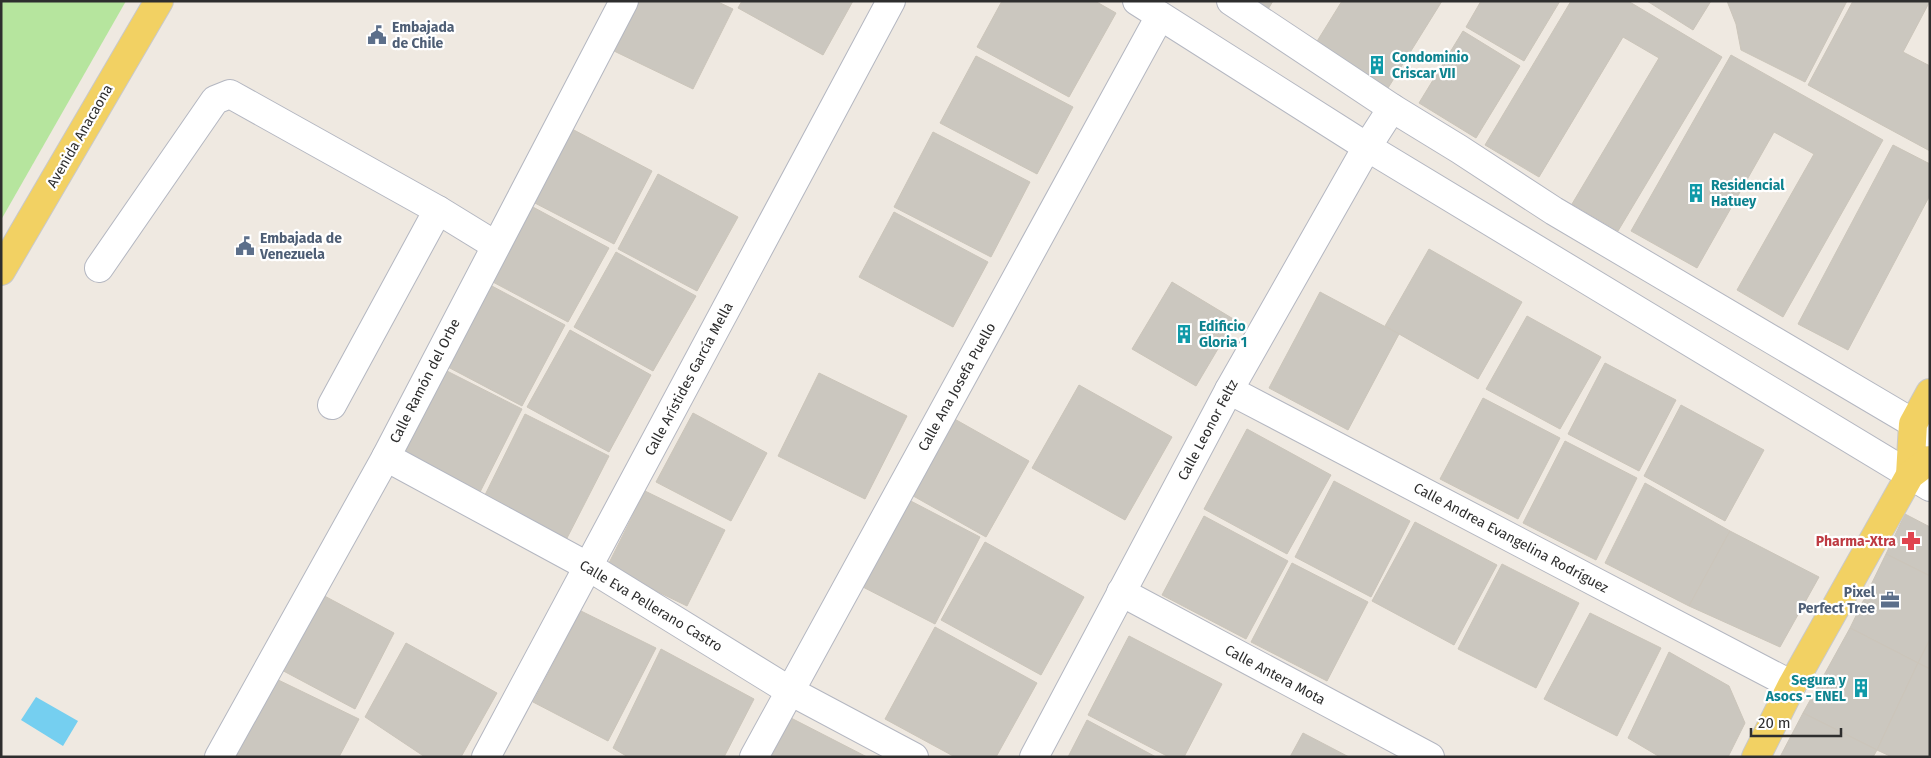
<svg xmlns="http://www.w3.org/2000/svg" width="1931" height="758" font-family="'Fira Sans',sans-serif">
	<rect width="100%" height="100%" fill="#efe9e1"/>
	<!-- green -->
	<path fill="#b6e59e" d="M1,1H126L1,220Z"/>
	<!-- water -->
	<path fill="#75cff0" d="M36,697L78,721L63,746L21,720Z"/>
	<!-- building -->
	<g fill="#cbc7bf" stroke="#cbc5ba">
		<path d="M639,1H716L733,9L693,89L614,51Z"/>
		<path d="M742,1H853L823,55L738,8Z"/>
		<path d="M1002,1H1095L1116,13L1069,97L977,47Z"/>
		<path d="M1252,1H1273L1267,11Z"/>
		<path d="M1342,1H1442L1388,88L1316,43Z"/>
		<path d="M1481,1H1560L1524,61L1466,27Z"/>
		<path d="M1571,1H1628L1722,57L1618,231L1572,204L1659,58L1623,37L1539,177L1485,145Z"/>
		<path d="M1647,1H1711L1693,30Z"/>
		<path d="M1727,1H1847L1805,82L1741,50L1736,24Z"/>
		<path d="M1853,1H1930L1903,52L1930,66V151L1808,85Z"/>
		<path d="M1463,31L1520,66L1476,138L1419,103Z"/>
		<path d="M1731,55L1883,140L1783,317L1737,290L1814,154L1774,132L1697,268L1631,231Z"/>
		<path d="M976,56L1073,107L1037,174L940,123Z"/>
		<path d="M570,128L652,171L614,244L531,201Z"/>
		<path d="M933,132L1030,182L991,257L894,207Z"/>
		<path d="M1893,145L1930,164V195L1848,350L1798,324Z"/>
		<path d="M658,174L738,217L697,291L618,249Z"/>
		<path d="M531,206L609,248L568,322L491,281Z"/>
		<path d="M894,212L988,262L953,327L859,277Z"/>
		<path d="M1429,249L1522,302L1478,379L1385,326Z"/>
		<path d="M616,252L696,296L653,371L574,327Z"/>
		<path d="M1172,282L1235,320L1196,386L1132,349Z"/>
		<path d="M490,285L565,325L522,406L446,366Z"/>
		<path d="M1320,292L1399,334L1348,430L1269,388Z"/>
		<path d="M1527,316L1601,357L1560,429L1486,389Z"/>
		<path d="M570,330L651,375L609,452L527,407Z"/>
		<path d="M1605,363L1676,400L1639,471L1568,434Z"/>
		<path d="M443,369L522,409L477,498L398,457Z"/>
		<path d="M819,373L907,416L865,499L778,456Z"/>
		<path d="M1079,385L1172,437L1125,520L1032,468Z"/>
		<path d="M1483,398L1560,438L1518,519L1440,479Z"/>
		<path d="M1681,405L1764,450L1725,521L1644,476Z"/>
		<path d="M693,413L767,453L731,521L656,482Z"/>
		<path d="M525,414L609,456L565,542L482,501Z"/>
		<path d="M951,417L1029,461L986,537L908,493Z"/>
		<path d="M1247,429L1331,475L1287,554L1204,509Z"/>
		<path d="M1565,441L1637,478L1596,560L1523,523Z"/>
		<path d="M1334,481L1410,521L1371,597L1295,557Z"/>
		<path d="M1645,483L1730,531L1689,606L1605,563Z"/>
		<path d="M645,491L725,530L687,606L607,567Z"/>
		<path d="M905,498L980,537L935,624L859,585Z"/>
		<path d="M1905,514L1930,527V576L1886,554Z"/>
		<path d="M1204,516L1288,561L1246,639L1162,595Z"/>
		<path d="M1415,522L1497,565L1454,645L1372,601Z"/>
		<path d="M1730,531L1819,577L1780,647L1689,606Z"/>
		<path d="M985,542L1084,597L1041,675L941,620Z"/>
		<path d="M1886,554L1930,576V640L1918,663L1850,628Z"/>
		<path d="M1292,563L1368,602L1327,681L1251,642Z"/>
		<path d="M1502,564L1579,603L1536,688L1458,649Z"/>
		<path d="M317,592L394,633L355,709L276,667Z"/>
		<path d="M581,611L656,648L608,741L533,702Z"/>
		<path d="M1590,613L1661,648L1617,736L1544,699Z"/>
		<path d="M935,627L1037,683L996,757H955L885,719Z"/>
		<path d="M1850,628L1918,663L1877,750L1803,713Z"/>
		<path d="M1129,636L1222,684L1184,757H1169L1088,715Z"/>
		<path d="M1930,639V669L1918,663Z"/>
		<path d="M406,643L497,693L461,757H425L365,717Z"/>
		<path d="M661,649L754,699L724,757H628L613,748Z"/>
		<path d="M1669,652L1729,686L1745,723L1728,757H1660L1628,738Z"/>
		<path d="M1918,663L1930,669V757H1892L1877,750Z"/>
		<path d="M270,676L359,719L339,757H231Z"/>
		<path d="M1803,713L1877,750L1873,757H1780Z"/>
		<path d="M791,718L867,757H771Z"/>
		<path d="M1087,720L1156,757H1068Z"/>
		<path d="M1303,733L1349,757H1290Z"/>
	</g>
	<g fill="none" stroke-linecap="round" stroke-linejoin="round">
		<!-- minor casing -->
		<g stroke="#b4b7c1" stroke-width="30">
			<g id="minor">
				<path d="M1137,1L1367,147L1930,487"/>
				<path d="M1231,1L1392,108L1459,149L1554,211L1930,433"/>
				<path d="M99,268L215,100L230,94L438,210L495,245"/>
				<path d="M1229,390L1792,685"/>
				<path d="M332,405L438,210"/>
				<path d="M386,457L589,567L790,691L914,757"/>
				<path d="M1121,592L1430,757"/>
				<path d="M219,757L386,457L624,1"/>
				<path d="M486,757L891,1"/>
				<path d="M754,757L1160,16"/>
				<path d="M1034,757L1229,390L1367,147L1392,108"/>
			</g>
		</g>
		<!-- major casing -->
		<g stroke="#c9c9c9" stroke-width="30">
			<g id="major">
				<path d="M1,271L159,1"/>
				<path d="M1910,475L1913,424L1930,393"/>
				<path d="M1756,757L1792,685L1910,475L1930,460"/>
			</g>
		</g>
		<!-- minor -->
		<use href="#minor" stroke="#fff" stroke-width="28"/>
		<!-- major -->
		<use href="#major" stroke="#f2d163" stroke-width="28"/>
	</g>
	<!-- icons -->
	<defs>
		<g id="civic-bare" transform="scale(1.5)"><path d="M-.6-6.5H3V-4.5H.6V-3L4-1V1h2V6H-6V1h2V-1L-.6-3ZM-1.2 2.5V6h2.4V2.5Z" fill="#5c6f8a" stroke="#fff" stroke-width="2.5" paint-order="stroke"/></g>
		<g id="building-bare" transform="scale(1.5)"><path d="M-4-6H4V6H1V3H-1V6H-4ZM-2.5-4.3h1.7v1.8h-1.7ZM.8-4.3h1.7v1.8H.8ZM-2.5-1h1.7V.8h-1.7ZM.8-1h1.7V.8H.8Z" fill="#0f9aa8" stroke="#fff" stroke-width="2.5" paint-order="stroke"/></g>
		<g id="pharmacy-bare" transform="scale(1.5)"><path d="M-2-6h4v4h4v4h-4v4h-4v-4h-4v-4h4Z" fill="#e0444e" stroke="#fff" stroke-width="2.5" paint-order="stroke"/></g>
		<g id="office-bare" transform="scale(1.5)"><path d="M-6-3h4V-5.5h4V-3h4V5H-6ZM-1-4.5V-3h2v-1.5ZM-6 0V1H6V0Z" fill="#5c6f8a" stroke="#fff" stroke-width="2.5" paint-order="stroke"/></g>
	</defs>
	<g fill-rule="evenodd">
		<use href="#civic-bare" x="377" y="35"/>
		<use href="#building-bare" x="1377" y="65"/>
		<use href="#building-bare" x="1696" y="193"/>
		<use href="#civic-bare" x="245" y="246"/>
		<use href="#building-bare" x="1184" y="334"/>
		<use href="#pharmacy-bare" x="1911" y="541"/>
		<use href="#office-bare" x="1890" y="600"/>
		<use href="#building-bare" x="1861" y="688"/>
	</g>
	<g text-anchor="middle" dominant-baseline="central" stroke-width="4.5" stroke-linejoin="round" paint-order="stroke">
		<!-- service labels -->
		<g font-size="14" font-weight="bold" fill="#4e5e75" stroke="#fff" text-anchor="start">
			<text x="392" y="27">Embajada<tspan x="392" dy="16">de Chile</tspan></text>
			<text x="260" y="238">Embajada de<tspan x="260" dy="16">Venezuela</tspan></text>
			<text x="1875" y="592" text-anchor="end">Pixel<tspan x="1875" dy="16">Perfect Tree</tspan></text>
		</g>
		<!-- culture labels -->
		<g font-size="14" font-weight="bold" fill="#0d838f" stroke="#fff" text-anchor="start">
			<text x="1392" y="57">Condominio<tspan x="1392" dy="16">Criscar VII</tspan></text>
			<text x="1711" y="185">Residencial<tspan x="1711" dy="16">Hatuey</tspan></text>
			<text x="1199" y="326">Edificio<tspan x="1199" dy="16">Gloria 1</tspan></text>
			<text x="1846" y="680" text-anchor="end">Segura y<tspan x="1846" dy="16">Asocs - ENEL</tspan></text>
		</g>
		<!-- street labels -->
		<g font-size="14" fill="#2e2e2e" stroke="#fff">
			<text transform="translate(80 136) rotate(-60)">Avenida Anacaona</text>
			<text transform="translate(689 379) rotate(-62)">Calle Arístides García Mella</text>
			<text transform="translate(425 381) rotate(-63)">Calle Ramón del Orbe</text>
			<text transform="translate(957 387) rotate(-61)">Calle Ana Josefa Puello</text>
			<text transform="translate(1208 430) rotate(-62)">Calle Leonor Feltz</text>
			<text transform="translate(1511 538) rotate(28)">Calle Andrea Evangelina Rodríguez</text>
			<text transform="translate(651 606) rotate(31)">Calle Eva Pellerano Castro</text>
			<text transform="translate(1275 675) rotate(28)">Calle Antera Mota</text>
		</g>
		<!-- health labels -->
		<g font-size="14" font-weight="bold" fill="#be3a42" stroke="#fff" text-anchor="end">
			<text x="1896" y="541">Pharma-Xtra</text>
		</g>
	</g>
	<!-- border -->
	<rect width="1931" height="758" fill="none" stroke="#2e2e2e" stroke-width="5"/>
	<!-- scale -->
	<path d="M1751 728v8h90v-8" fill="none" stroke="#2e2e2e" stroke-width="2.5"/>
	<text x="1758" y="728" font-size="15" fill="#2e2e2e" stroke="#ffffff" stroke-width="4" paint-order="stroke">20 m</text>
</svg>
